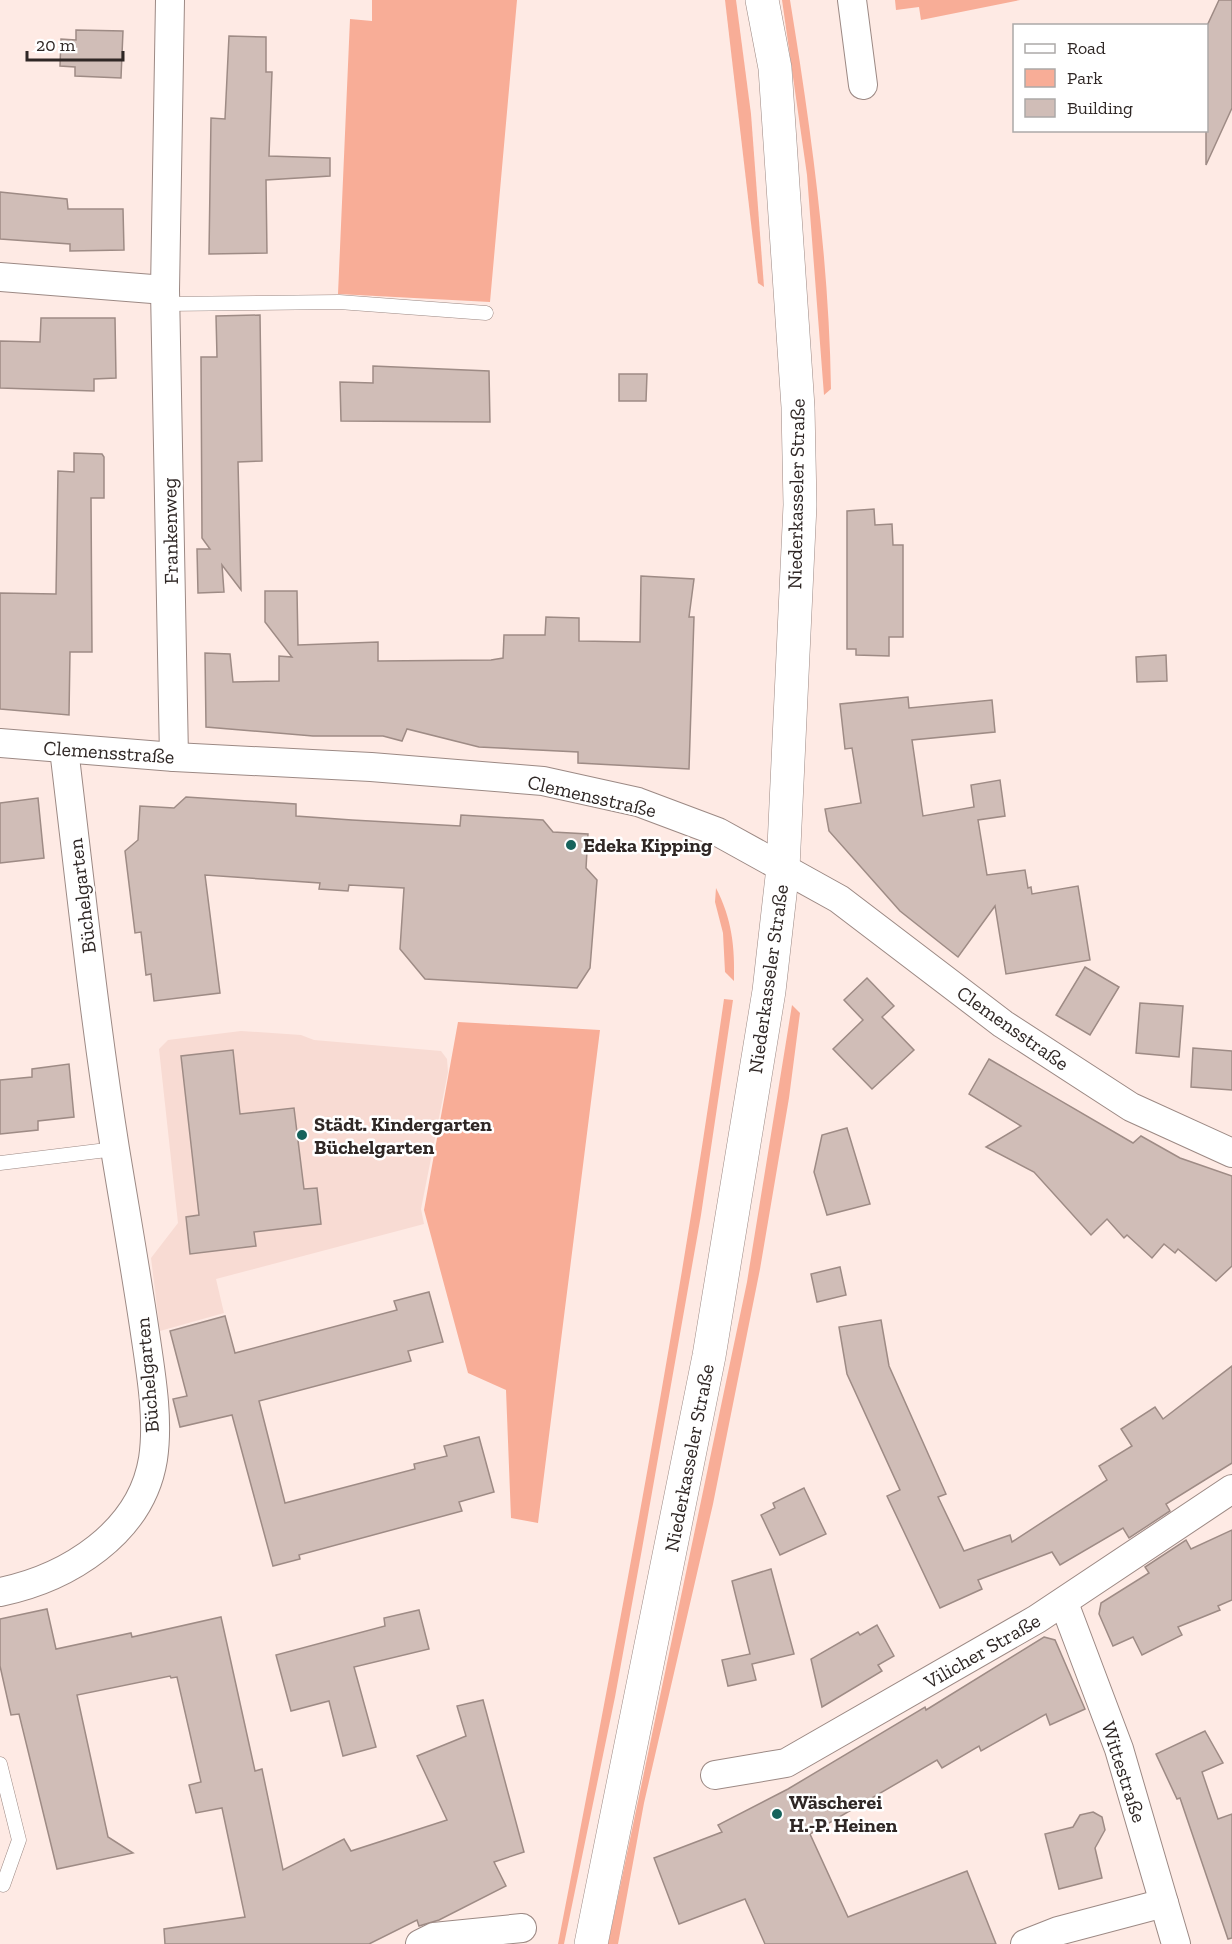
<svg xmlns="http://www.w3.org/2000/svg" width="1232" height="1944" font-family="'Zilla Slab',serif">
	<rect width="100%" height="100%" fill="#feeae4"/>
	<!-- built -->
	<path fill="#f8dbd3" d="M241,1031L301,1035L314,1040L441,1051L447,1059L448,1072L421,1209L424,1224L216,1279L224,1313L160,1331L151,1258L178,1223L159,1049L168,1040Z"/>
	<!-- green -->
	<g fill="#f8ad97">
		<path d="M372,0H517L490,302L338,294L350,19L372,21Z"/>
		<path d="M725,0H736L751,114L764,287L758,283Z"/>
		<path d="M782,0H790C811,129 829,259 831,389L824,395L807,175Z"/>
		<path d="M895,0H1020L921,20L919,7L896,10Z"/>
		<path d="M716,888C732,919 735,947 734,981L725,972L723,933L715,902Z"/>
		<path d="M724,999L733,1000L701,1215L642,1549L615,1697L564,1944H558C619,1630 679,1316 724,999Z"/>
		<path d="M792,1005L800,1013L789,1098L760,1269L713,1504L644,1803L618,1944H608L747,1282Z"/>
		<path d="M458,1022L600,1030L538,1523L511,1518L506,1390L468,1373L424,1210Z"/>
	</g>
	<!-- building -->
	<g fill="#d0bdb7" stroke="#9e8b85" stroke-width="1.5">
		<path d="M1219,0H1232V108L1206,165V28Z"/>
		<path d="M76,30L123,31L121,78L75,76V67L60,66L61,39L76,40Z"/>
		<path d="M229,36L266,37V72H272L269,156L330,158V176L266,180L267,253L209,254L211,118L225,119Z"/>
		<path d="M0,192L67,199L68,209H123L124,250L70,251V244L0,239Z"/>
		<path d="M260,315L262,461L238,462L241,590L222,565L224,592L198,593L197,549H210L202,538L201,357H217L216,316Z"/>
		<path d="M41,318H115L116,378L94,379V391L0,388V341L40,342Z"/>
		<path d="M373,366L489,371L490,422L341,421L340,382L373,383Z"/>
		<path d="M619,374H647L646,401H619Z"/>
		<path d="M74,453L102,454L104,457V498H91L92,652H70L69,715L0,709V593L56,594L58,471L74,472Z"/>
		<path d="M874,509L875,525L892,524L893,545H903V637H889V656L856,655V649H847V511Z"/>
		<path d="M641,576L694,579L689,617H694L689,769L578,763V752L479,747L407,729L402,741L383,736H313L206,727L205,653L230,654L233,682L279,681V656L292,657L265,622V591H297L298,645L378,642V661L491,660L503,658L504,635H545L546,617L579,618V641L640,642Z"/>
		<path d="M1166,655L1167,681L1137,682L1136,657Z"/>
		<path d="M908,697L909,708L992,700L995,732L912,740L923,816L974,807L971,785L1000,780L1005,816L978,820L987,875L1025,870L1028,888L1031,887L1032,894L1078,886L1090,960L1006,974L995,906L958,957L900,911L829,831L825,809L861,803L852,748L845,749L840,704Z"/>
		<path d="M186,797L296,804V816L352,820L460,826L461,815L543,820L553,832L588,834L586,868L597,880L590,968L577,988L425,979L400,949L404,888L349,885L348,891L319,889L320,883L205,875L220,993L154,1001L151,974L146,975L141,932L135,933L125,851L138,840L140,806L174,808Z"/>
		<path d="M38,798L44,858L0,863V803Z"/>
		<path d="M1085,967L1119,987L1090,1035L1056,1015Z"/>
		<path d="M867,978L894,1006L882,1017L914,1050L872,1089L833,1049L863,1020L844,1000Z"/>
		<path d="M1140,1003L1183,1006L1179,1057L1136,1053Z"/>
		<path d="M1193,1048L1232,1051V1090L1191,1087Z"/>
		<path d="M233,1050L240,1114L294,1108L304,1189L317,1188L321,1224L254,1232L256,1246L190,1254L186,1217L199,1215L181,1056Z"/>
		<path d="M989,1059L1133,1143L1141,1136L1180,1158L1232,1176V1266L1216,1281L1178,1249L1175,1253L1164,1244L1152,1258L1127,1235L1124,1238L1107,1219L1091,1235L1034,1172L986,1147L1021,1126L969,1094Z"/>
		<path d="M69,1064L74,1117L38,1121V1130L0,1134V1080L32,1077V1069Z"/>
		<path d="M847,1128L870,1204L827,1215L814,1172L822,1135Z"/>
		<path d="M840,1267L846,1295L817,1302L811,1274Z"/>
		<path d="M429,1292L443,1342L408,1351L411,1361L259,1401L285,1503L415,1469L414,1464L447,1456L444,1446L479,1437L494,1492L459,1502L462,1511L299,1555L300,1559L273,1566L232,1415L180,1427L173,1399L187,1396L170,1331L225,1316L235,1353L397,1310L394,1301Z"/>
		<path d="M881,1320L889,1366L946,1494L938,1497L964,1551L1010,1535L1012,1542L1107,1480L1099,1466L1132,1446L1121,1429L1155,1407L1163,1419L1232,1366V1463L1166,1504L1170,1511L1129,1538L1123,1528L1060,1565L1052,1552L978,1580L982,1589L940,1608L887,1496L900,1490L847,1374L839,1327Z"/>
		<path d="M804,1488L826,1534L780,1555L761,1515L775,1508L773,1503Z"/>
		<path d="M1232,1530V1600L1218,1606L1220,1610L1178,1627L1182,1635L1142,1655L1133,1637L1113,1646L1099,1614L1101,1603L1149,1573L1145,1567L1186,1540L1191,1549Z"/>
		<path d="M771,1569L794,1654L752,1664L756,1680L728,1686L722,1660L750,1654L732,1581Z"/>
		<path d="M47,1609L56,1649L131,1633L132,1637L221,1617L255,1771L262,1769L283,1870L344,1839L351,1851L447,1820L417,1756L466,1736L457,1706L483,1700L524,1852L494,1862L506,1886L439,1920L419,1926L417,1920L369,1944H165L164,1929L245,1917L222,1808L196,1813L189,1785L201,1782L177,1677L171,1678L170,1676L77,1695L108,1837L133,1853L57,1869L19,1714L11,1715L0,1666V1619Z"/>
		<path d="M419,1610L429,1649L354,1667L376,1747L343,1756L329,1701L291,1711L276,1655L385,1626L384,1618Z"/>
		<path d="M877,1625L894,1656L878,1665L882,1671L822,1707L811,1659L858,1632L860,1635Z"/>
		<path d="M1044,1637L1055,1640L1085,1709L1050,1725L1046,1714L981,1751L979,1746L942,1768L937,1760L810,1834L848,1917L967,1871L996,1944H765L745,1899L679,1924L654,1858L722,1832L718,1825L788,1789L925,1707L926,1710Z"/>
		<path d="M1205,1731L1223,1763L1202,1772L1218,1819L1232,1814V1938L1228,1939L1180,1798L1177,1799L1156,1754Z"/>
		<path d="M1093,1812L1102,1817L1105,1830L1095,1848L1102,1878L1059,1889L1045,1834L1073,1827L1080,1815Z"/>
	</g>
	<g fill="none" stroke-linecap="round" stroke-linejoin="round">
		<!-- lane casing -->
		<g stroke="#9c8984" stroke-width="15">
			<g id="lane">
				<path d="M165,304L339,302L486,313"/>
				<path d="M0,1163L115,1149"/>
				<path d="M0,1764L19,1840L3,1885"/>
			</g>
		</g>
		<!-- street casing -->
		<g stroke="#9c8984" stroke-width="30">
			<g id="street">
				<path d="M170,0L165,290L174,757"/>
				<path d="M852,0L863,85"/>
				<path d="M0,277L165,290"/>
				<path d="M0,743L174,757L371,767L543,781L638,802L718,832L839,899L1003,1024L1131,1107L1232,1153"/>
				<path d="M0,1592C68,1578 141,1533 153,1459C159,1419 151,1374 145,1333C136,1272 125,1210 115,1149C94,1016 80,882 64,749"/>
				<path d="M1064,1603L1119,1749L1176,1944"/>
				<path d="M715,1775L786,1763L1037,1619L1232,1489"/>
				<path d="M420,1944L434,1937L522,1928"/>
				<path d="M1025,1944L1058,1931L1164,1903"/>
			</g>
		</g>
		<!-- secondary casing -->
		<g stroke="#9c8984" stroke-width="34">
			<path id="secondary" d="M591,1944L709,1356L769,991L783,868L800,505L798,407L775,68L762,0"/>
		</g>
		<!-- lane -->
		<use href="#lane" stroke="#fff" stroke-width="14"/>
		<!-- street -->
		<use href="#street" stroke="#fff" stroke-width="28"/>
		<!-- secondary -->
		<use href="#secondary" stroke="#fff" stroke-width="33"/>
	</g>
	<!-- markers -->
	<g fill="#16635c" stroke="#fff" stroke-width="2">
		<circle cx="571" cy="845" r="6"/>
		<circle cx="302" cy="1135" r="6"/>
		<circle cx="777" cy="1814" r="6"/>
	</g>
	<g text-anchor="middle" dominant-baseline="central" stroke-width="5" stroke-linejoin="round" paint-order="stroke">
		<!-- street labels -->
		<g font-size="20" fill="#2f2725" stroke="#fff">
			<text transform="translate(796 494) rotate(-89)">Niederkasseler Straße</text>
			<text transform="translate(170 531) rotate(-91)">Frankenweg</text>
			<text transform="translate(109 752) rotate(4)">Clemensstraße</text>
			<text transform="translate(592 796) rotate(13)">Clemensstraße</text>
			<text transform="translate(82 896) rotate(-97)">Büchelgarten</text>
			<text transform="translate(768 979) rotate(-82)">Niederkasseler Straße</text>
			<text transform="translate(1013 1028) rotate(35)">Clemensstraße</text>
			<text transform="translate(147 1375) rotate(-95)">Büchelgarten</text>
			<text transform="translate(689 1458) rotate(-79)">Niederkasseler Straße</text>
			<text transform="translate(982 1651) rotate(-30)">Vilicher Straße</text>
			<text transform="translate(1124 1772) rotate(72)">Wittestraße</text>
		</g>
		<!-- poi labels -->
		<g font-size="20" font-weight="bold" fill="#2f2725" stroke="#fff" text-anchor="start">
			<text x="583" y="845">Edeka Kipping</text>
			<text x="314" y="1124">Städt. Kindergarten<tspan x="314" dy="23">Büchelgarten</tspan></text>
			<text x="789" y="1802">Wäscherei<tspan x="789" dy="23">H.-P. Heinen</tspan></text>
		</g>
	</g>
	<!-- legend -->
	<rect x="1013" y="24" width="195" height="108" fill="#ffffff" stroke="#aca9a8" stroke-width="1.5"/>
	<rect x="1025" y="44" width="30" height="9" fill="#ffffff" stroke="#aca9a8" stroke-width="1.5"/>
	<text x="1067" y="54" font-size="18" fill="#2f2725">Road</text>
	<rect x="1025" y="69" width="30" height="18" fill="#f8ad97" stroke="#aca9a8" stroke-width="1.5"/>
	<text x="1067" y="84" font-size="18" fill="#2f2725">Park</text>
	<rect x="1025" y="99" width="30" height="18" fill="#d0bdb7" stroke="#aca9a8" stroke-width="1.5"/>
	<text x="1067" y="114" font-size="18" fill="#2f2725">Building</text>
	<!-- scale -->
	<path d="M27 51v9h96v-9" fill="none" stroke="#2f2725" stroke-width="3"/>
	<text x="36" y="51" font-size="18" fill="#2f2725" stroke="#ffffff" stroke-width="4.5" paint-order="stroke">20 m</text>
</svg>
